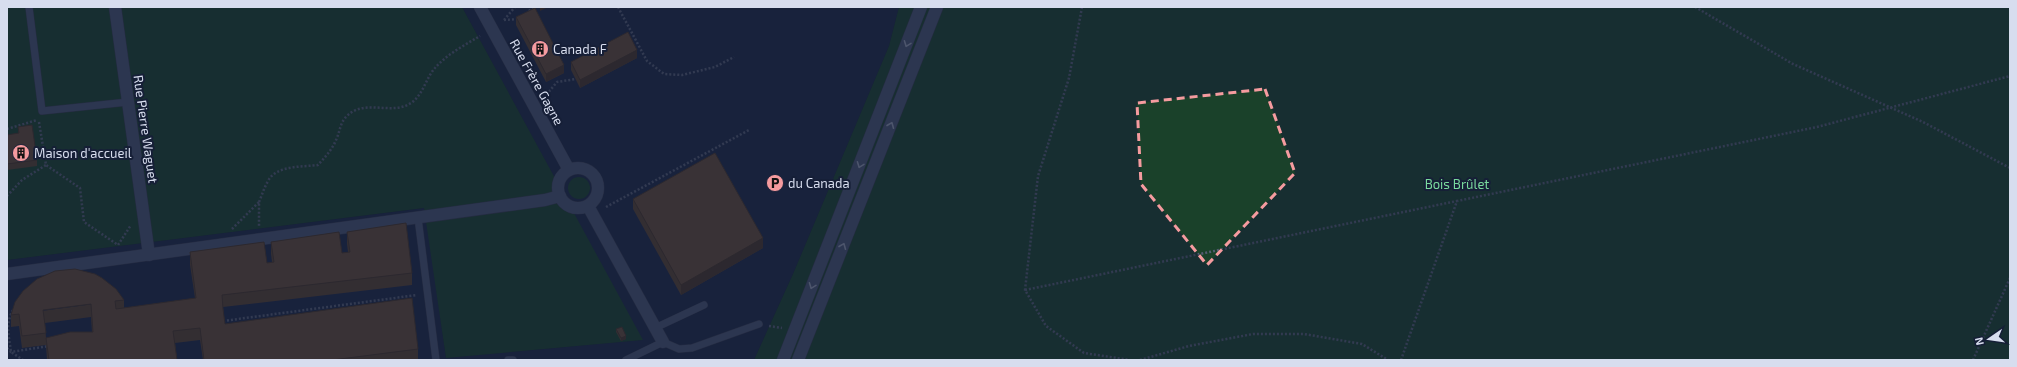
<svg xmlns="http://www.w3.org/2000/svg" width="2017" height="367" font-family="'Exo 2',sans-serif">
	<rect width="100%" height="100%" fill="#161f37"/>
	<!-- built -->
	<path fill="#1b2644" d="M462,7H899L889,46L793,274L754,360H7V260L425,208L446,358L642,340Z"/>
	<!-- green -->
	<g fill="#1a412a">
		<path d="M7,7H462L643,340L446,358L424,208L7,260Z"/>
		<path d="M899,7H2010V360H754L793,274L889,46Z"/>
		<circle cx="579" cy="188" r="11"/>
	</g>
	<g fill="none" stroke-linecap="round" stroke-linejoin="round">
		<!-- service casing -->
		<g stroke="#363b50" stroke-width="8">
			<g id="service">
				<path d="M29,7L42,111L128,102"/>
				<path d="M418,218L436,360"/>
				<path d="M655,328L704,305"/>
				<path d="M508,360H513"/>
				<path d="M626,360L663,342L679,349L692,348L759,324"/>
			</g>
		</g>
		<!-- minor casing -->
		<g stroke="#363b50" stroke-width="13">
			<g id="minor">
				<path d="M115,7L149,255"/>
				<path d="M480,7L569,170"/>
				<circle cx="578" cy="188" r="20"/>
				<path d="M588,206L663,342"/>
				<path d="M7,274L545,200L560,196"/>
			</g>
		</g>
		<!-- secondary casing -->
		<g stroke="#363b50" stroke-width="13">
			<g id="secondary">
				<path d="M783,360L921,7"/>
				<path d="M798,360L937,7"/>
			</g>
		</g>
		<!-- path -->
		<g stroke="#545c72" stroke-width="2.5" stroke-dasharray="2 2" stroke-linecap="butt">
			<path d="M618,7L647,61L664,74L682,75L715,67L734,57"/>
			<path d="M1082,7L1069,78L1038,176L1025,290L1046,326L1084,353L1130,360"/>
			<path d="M1695,7L1793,64L1923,122L2010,168"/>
			<path d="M529,11L533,7"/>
			<path d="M504,20L520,19"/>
			<path d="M504,20L515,7"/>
			<path d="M543,97L547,94L557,82L576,79"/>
			<path d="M39,122L46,165L80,188L84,222L118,245L131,225"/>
			<path d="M7,129L37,120"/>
			<path d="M7,196L22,180L46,165"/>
			<path d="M259,202C262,195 264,188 268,181C276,165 303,167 318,165C325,157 332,150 336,140C340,132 340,122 347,116C365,98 391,116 411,103C423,95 426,78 435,68C447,54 465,45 480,36"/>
			<path d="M606,207L749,130"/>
			<path d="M232,229L259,202V226"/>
			<path d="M1025,290L1457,201"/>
			<path d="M13,310C5,324 9,336 11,352L23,360"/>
			<path d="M223,321L417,295"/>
			<path d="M769,326L782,328"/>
			<path d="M7,348L11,352L49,346"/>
			<path d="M1140,360L1189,346L1253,334H1304L1362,344L1388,360"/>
			<path d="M1401,360L1457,201L1817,127L2010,76"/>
			<path d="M1973,360L2010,278"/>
		</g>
		<!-- service -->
		<use href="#service" stroke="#48536f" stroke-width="7"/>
		<!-- minor -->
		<use href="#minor" stroke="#48536f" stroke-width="12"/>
		<!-- secondary -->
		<use href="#secondary" stroke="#48536f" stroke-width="12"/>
	</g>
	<!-- wall -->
	<g fill="#57402e" fill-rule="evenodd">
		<path d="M516,17L564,73L546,82L516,25Z"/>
		<path d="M637,58L580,88L571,70V62Z"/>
		<path d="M18,127L37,160V166L7,170L8,179H7V135L18,133Z"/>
		<path d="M633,199L763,248L681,295L633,209Z"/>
		<path d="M347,232L412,273V285L223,307L225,324L418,349V360H203L200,340L175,343L177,360H47L46,345L22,348L19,326L11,327V315L124,300V308L195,298L190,265V252L267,263L272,262L271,254V242L342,253L348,252L347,244ZM91,317L92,332L46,338L45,323Z"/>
		<path d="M616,329L626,339L621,341L616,332Z"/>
	</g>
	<!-- shaded-wall -->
	<g fill="#473426">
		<path d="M540,7H548L540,11Z"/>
		<path d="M637,50V58L580,88V80Z"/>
		<path d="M564,65V73L546,82V74Z"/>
		<path d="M763,238V248L681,295V285Z"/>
		<path d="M626,336V339L621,341V338Z"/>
	</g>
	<!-- building -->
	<g fill="#654a36" stroke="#473426">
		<path d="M535,8L564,65L546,74L516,17Z"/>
		<path d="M628,32L637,50L580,80L571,62Z"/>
		<path d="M32,125L37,160L7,164V135L19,133L18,127Z"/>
		<path d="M715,153L763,238L681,285L633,199Z"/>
		<path d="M406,223L412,273L222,295L223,309L225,324L412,298L418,349L332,360H204L200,328L173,331L177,360H49L46,338L70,332H93L91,304L43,310L46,333L22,336L19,314L11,315L15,302L23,291L37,279L55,271L75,269L95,274L102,278L116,289L124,300L115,301L116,309L196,298L190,252L264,242L267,263L274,262L271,242L339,232L342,253L350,252L347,232Z"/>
		<path d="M622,327L626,336L621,338L616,329Z"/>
	</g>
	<!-- one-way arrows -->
	<defs><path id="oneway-chevron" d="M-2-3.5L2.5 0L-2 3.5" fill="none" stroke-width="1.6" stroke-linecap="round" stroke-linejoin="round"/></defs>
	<g stroke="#9098ae">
		<use href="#oneway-chevron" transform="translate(907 44) rotate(111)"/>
		<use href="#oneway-chevron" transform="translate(891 125) rotate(-68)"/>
		<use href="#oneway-chevron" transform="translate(860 165) rotate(111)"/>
		<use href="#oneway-chevron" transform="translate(843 246) rotate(-68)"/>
		<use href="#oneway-chevron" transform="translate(812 286) rotate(111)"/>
	</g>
	<!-- marked area -->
	<path d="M0 0H2017V367H0ZM1265,89L1295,173L1207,265L1141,184L1137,103Z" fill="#161f37" fill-opacity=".55" fill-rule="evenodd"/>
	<path fill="none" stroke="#f59b9f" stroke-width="3" stroke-dasharray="8 5" stroke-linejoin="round" d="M1265,89L1295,173L1207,265L1141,184L1137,103Z"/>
	<!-- icons -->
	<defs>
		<g id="building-disc" transform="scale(0.9)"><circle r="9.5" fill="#f59b9f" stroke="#161f37"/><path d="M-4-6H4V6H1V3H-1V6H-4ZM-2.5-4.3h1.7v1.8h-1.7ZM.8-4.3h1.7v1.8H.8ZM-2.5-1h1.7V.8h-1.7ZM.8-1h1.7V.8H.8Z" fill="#111"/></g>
		<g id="parking-disc" transform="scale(0.9)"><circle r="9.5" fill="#f59b9f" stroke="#161f37"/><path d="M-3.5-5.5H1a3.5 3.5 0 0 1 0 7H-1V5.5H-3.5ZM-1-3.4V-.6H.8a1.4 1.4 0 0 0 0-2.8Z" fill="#111"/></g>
	</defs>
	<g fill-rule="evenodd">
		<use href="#building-disc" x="540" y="49"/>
		<use href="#building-disc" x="21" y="153"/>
		<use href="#parking-disc" x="775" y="183"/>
	</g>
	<g text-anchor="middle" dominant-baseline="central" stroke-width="4" stroke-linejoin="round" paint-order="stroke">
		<!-- poi labels -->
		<g font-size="13" fill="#d7ddee" stroke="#161f37" text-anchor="start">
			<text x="553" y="49">Canada F</text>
			<text x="34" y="153">Maison d'accueil</text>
			<text x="788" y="183">du Canada</text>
		</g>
		<!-- street labels -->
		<g font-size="13" fill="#d7ddee" stroke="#161f37">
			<text transform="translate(537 82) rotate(61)">Rue Frère Gagne</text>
			<text transform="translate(146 129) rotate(82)">Rue Pierre Waguet</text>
		</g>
		<!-- park labels -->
		<g font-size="13" fill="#7ada9e" stroke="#161f37">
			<text x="1457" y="184">Bois Brûlet</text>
		</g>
	</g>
	<!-- border -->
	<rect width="2017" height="367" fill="none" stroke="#d7ddee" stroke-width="16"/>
	<!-- north arrow -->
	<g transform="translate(1989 339) rotate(257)" stroke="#161f37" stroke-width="3" paint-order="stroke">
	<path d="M0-3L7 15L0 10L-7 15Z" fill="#d7ddee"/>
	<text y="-6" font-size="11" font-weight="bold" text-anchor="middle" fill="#d7ddee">N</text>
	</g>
</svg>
